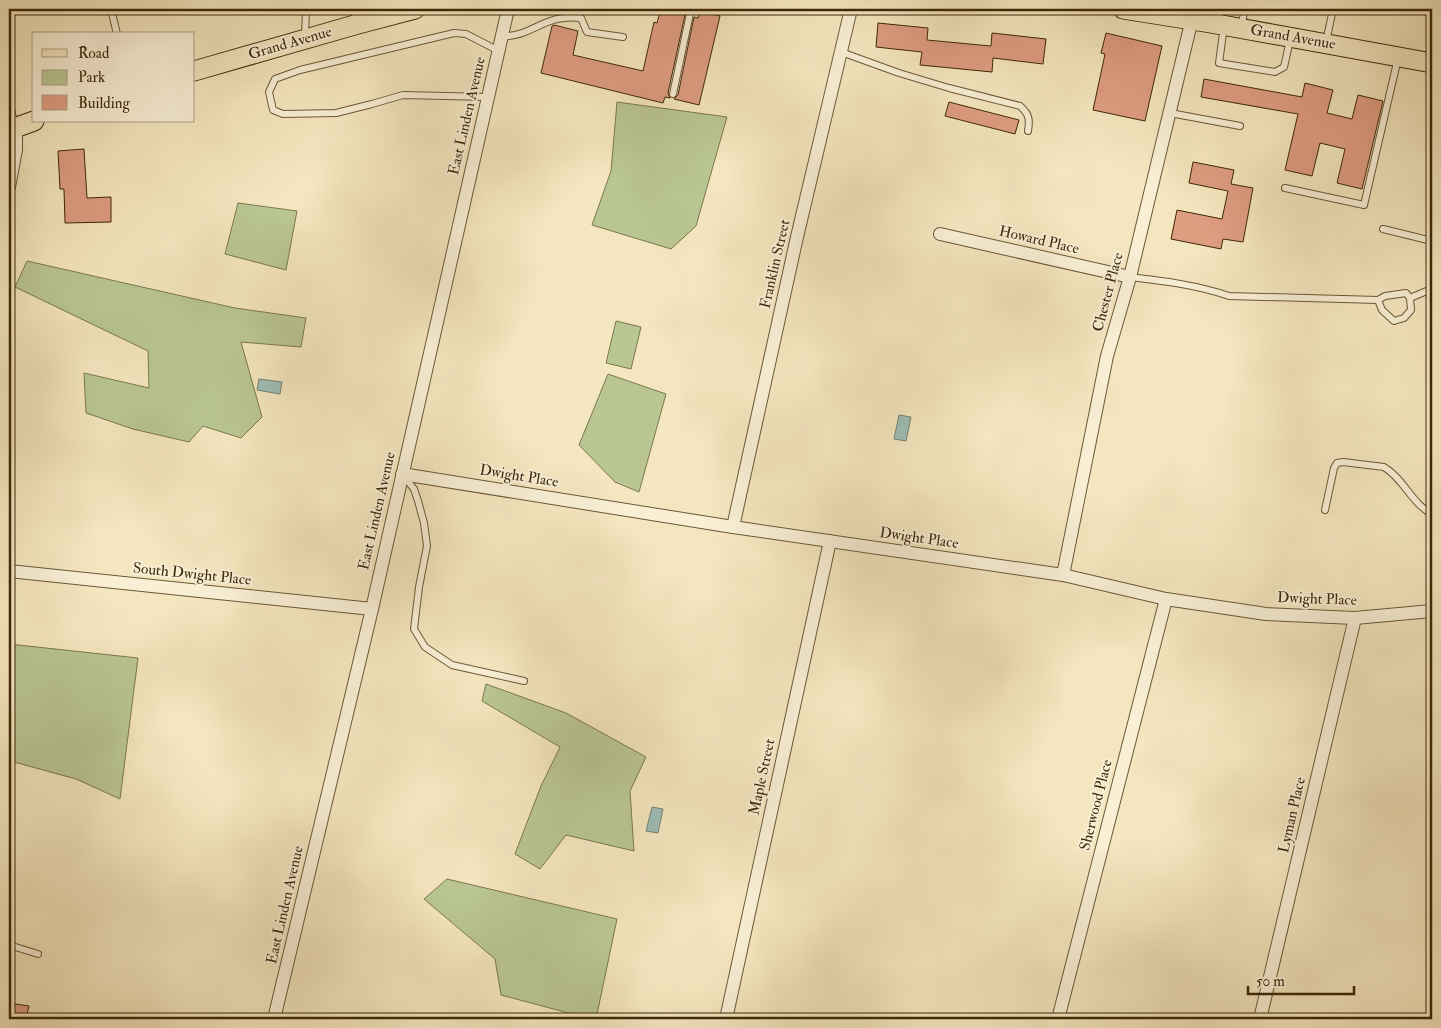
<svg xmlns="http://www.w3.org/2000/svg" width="1441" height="1028" font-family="'IM FELL Double Pica',serif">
	<rect width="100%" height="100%" fill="#f4e6bf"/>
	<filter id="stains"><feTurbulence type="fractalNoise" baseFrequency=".004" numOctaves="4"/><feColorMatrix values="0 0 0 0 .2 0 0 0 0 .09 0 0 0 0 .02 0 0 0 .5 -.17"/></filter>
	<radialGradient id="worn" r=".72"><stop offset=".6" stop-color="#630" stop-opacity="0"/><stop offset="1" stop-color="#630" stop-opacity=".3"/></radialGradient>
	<!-- green -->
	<g fill="#b9c694" stroke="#7b774f">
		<path d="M617,102L727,117L696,226L671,249L592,225L611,171Z"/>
		<path d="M238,203L297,211L286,270L225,254Z"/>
		<path d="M27,261L235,308L306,318L301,347L241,342L262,417L241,438L203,426L189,442L133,429L86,413L84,373L149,388L148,351L15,287Z"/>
		<path d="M616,321L641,327L631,369L606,363Z"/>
		<path d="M608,374L666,394L639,492L615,482L579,445Z"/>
		<path d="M9,644L138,658L120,799L76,779L14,762L9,785Z"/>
		<path d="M486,684L566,713L646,757L630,791L634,851L566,835L540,869L515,854L541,786L560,747L482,701Z"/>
		<path d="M447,879L617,919L596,1019H591L501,995L495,959L424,899Z"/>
	</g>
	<!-- water -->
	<g fill="#9dbeb8" stroke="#778272">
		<path d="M259,379L282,382L280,394L257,390Z"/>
		<path d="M899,415L911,417L906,441L894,439Z"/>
		<path d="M652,807L663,809L658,833L646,831Z"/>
	</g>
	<!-- building -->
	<g fill="#de9c81" stroke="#3d280a">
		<path d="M661,9L685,15L668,93L670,98L665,97L663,103L541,73L552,26L554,25L578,31L573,55L643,71L654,22L657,23Z"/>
		<path d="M700,11L720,16L699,105L674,99L678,95L694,17L698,18Z"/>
		<path d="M878,23L928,28L927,40L991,46L992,33L1046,39L1043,64L993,58L992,72L920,65L922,52L876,47Z"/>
		<path d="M1106,33L1162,46L1145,121L1093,110L1105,54L1101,53Z"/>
		<path d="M1204,79L1302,97L1305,83L1333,90L1327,113L1352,119L1358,95L1383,101L1362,189L1337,183L1345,149L1320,143L1312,176L1285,170L1298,114L1201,97Z"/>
		<path d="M949,102L1019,120L1015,134L945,116Z"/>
		<path d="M84,149L87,198L111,197V222L65,223L64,189H60L58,151Z"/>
		<path d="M1193,162L1234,170L1231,184L1253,188L1243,242L1223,239L1221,249L1171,239L1177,210L1222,219L1228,191L1189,183Z"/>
		<path d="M9,1003L29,1006L26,1019H9Z"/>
	</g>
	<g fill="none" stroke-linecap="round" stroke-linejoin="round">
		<!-- service casing -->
		<g stroke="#6b5837" stroke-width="8">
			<g id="service">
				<path d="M111,9L117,34"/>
				<path d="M354,9L357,22"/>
				<path d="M1212,22L1215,9"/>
				<path d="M1224,26L1219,63L1275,72L1284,67L1290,40"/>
				<path d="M1241,27L1245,9"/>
				<path d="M305,37L306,9"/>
				<path d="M502,37C509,36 518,35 525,32C546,23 557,15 581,18L587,32L623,37"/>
				<path d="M1326,42L1333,9"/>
				<path d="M841,52L899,73L949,88L1020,106C1029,114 1030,119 1028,131"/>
				<path d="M673,94L691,9"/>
				<path d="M488,97L403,95L372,104L336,113L283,114L273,110L269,92L275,79L300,70L454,33L466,34L499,51"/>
				<path d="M9,101L15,126"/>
				<path d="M1170,113L1240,126"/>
				<path d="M1285,188L1364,205L1398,58"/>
				<path d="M1383,229L1432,241"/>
				<path d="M1130,277C1164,281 1197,285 1229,296L1378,300L1385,296L1406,293L1410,298L1411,310L1404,318L1394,321L1382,310L1378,300"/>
				<path d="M1410,298L1429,290H1432"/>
				<path d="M403,475L414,489L418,501L424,523L427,546L419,587L414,629L425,647L452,665L524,681"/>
				<path d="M1325,510L1334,468L1337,463L1343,462L1384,467C1404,479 1412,504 1432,514"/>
				<path d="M9,945L38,954"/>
			</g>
		</g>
		<!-- minor casing -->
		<g stroke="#6b5837" stroke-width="14">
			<g id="minor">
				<path d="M9,187L16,150V128"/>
				<path d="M940,234L1130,277"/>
				<path d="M402,474L733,527L1063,575L1166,599L1266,614L1355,618L1432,611"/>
				<path d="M733,527L797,237L851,9"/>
				<path d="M9,571L372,609"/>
				<path d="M1063,575L1107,356L1130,277L1192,19"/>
				<path d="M274,1019L372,609L508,9"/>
				<path d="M726,1019L830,541"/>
				<path d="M1058,1019L1166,599"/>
				<path d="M1260,1019L1355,618"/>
			</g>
		</g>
		<!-- primary casing -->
		<g stroke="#3d280a" stroke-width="21">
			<g id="primary">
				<path d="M1123,9L1211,23L1432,63"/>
				<path d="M194,71L358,24L415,9"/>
				<path d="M9,130L34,121"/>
			</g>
		</g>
		<!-- service -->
		<use href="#service" stroke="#f8efd5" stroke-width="6"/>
		<!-- minor -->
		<use href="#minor" stroke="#f8efd5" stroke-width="12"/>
		<!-- primary -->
		<use href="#primary" stroke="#f4e6bf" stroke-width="19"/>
	</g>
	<g text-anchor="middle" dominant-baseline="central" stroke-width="4" stroke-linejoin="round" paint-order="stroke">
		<!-- street labels -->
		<g font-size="15" fill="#3d280a" stroke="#f8efd5">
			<text transform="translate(1293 37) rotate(10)">Grand Avenue</text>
			<text transform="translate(290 43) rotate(-16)">Grand Avenue</text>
			<text transform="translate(467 116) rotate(-77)">East Linden Avenue</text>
			<text transform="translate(1039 240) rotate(13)">Howard Place</text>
			<text transform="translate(775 264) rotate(-77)">Franklin Street</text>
			<text transform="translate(1108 292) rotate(-75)">Chester Place</text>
			<text transform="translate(519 476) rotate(9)">Dwight Place</text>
			<text transform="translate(377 511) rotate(-77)">East Linden Avenue</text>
			<text transform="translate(919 538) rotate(8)">Dwight Place</text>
			<text transform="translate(192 574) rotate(6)">South Dwight Place</text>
			<text transform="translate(1317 599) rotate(2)">Dwight Place</text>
			<text transform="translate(762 777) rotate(-78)">Maple Street</text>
			<text transform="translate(1096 805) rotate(-76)">Sherwood Place</text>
			<text transform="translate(1292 815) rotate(-77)">Lyman Place</text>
			<text transform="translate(285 905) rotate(-77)">East Linden Avenue</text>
		</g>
	</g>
	<!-- margin -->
	<rect width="1441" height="1028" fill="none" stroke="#f4e6bf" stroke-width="30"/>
	<rect x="10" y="10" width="1421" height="1008" fill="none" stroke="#3d280a" stroke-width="2.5"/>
	<rect x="15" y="15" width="1411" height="998" fill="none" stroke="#3d280a"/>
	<!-- legend -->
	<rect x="32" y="32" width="162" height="90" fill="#f8efd5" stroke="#ad9f84"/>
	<rect x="42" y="49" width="25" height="8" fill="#f4e6bf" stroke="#ad9f84"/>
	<text x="78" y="58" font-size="15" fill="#3d280a">Road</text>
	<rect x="42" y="70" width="25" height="15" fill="#b9c694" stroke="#ad9f84"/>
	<text x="78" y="82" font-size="15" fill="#3d280a">Park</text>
	<rect x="42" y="95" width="25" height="15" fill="#de9c81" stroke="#ad9f84"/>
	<text x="78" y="108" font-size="15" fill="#3d280a">Building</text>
	<!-- scale -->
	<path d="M1248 986v8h106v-8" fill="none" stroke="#3d280a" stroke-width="2.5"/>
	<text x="1256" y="986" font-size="15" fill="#3d280a" stroke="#f8efd5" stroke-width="4" paint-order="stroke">50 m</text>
	<rect width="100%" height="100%" filter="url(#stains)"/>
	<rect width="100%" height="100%" fill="url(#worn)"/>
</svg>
